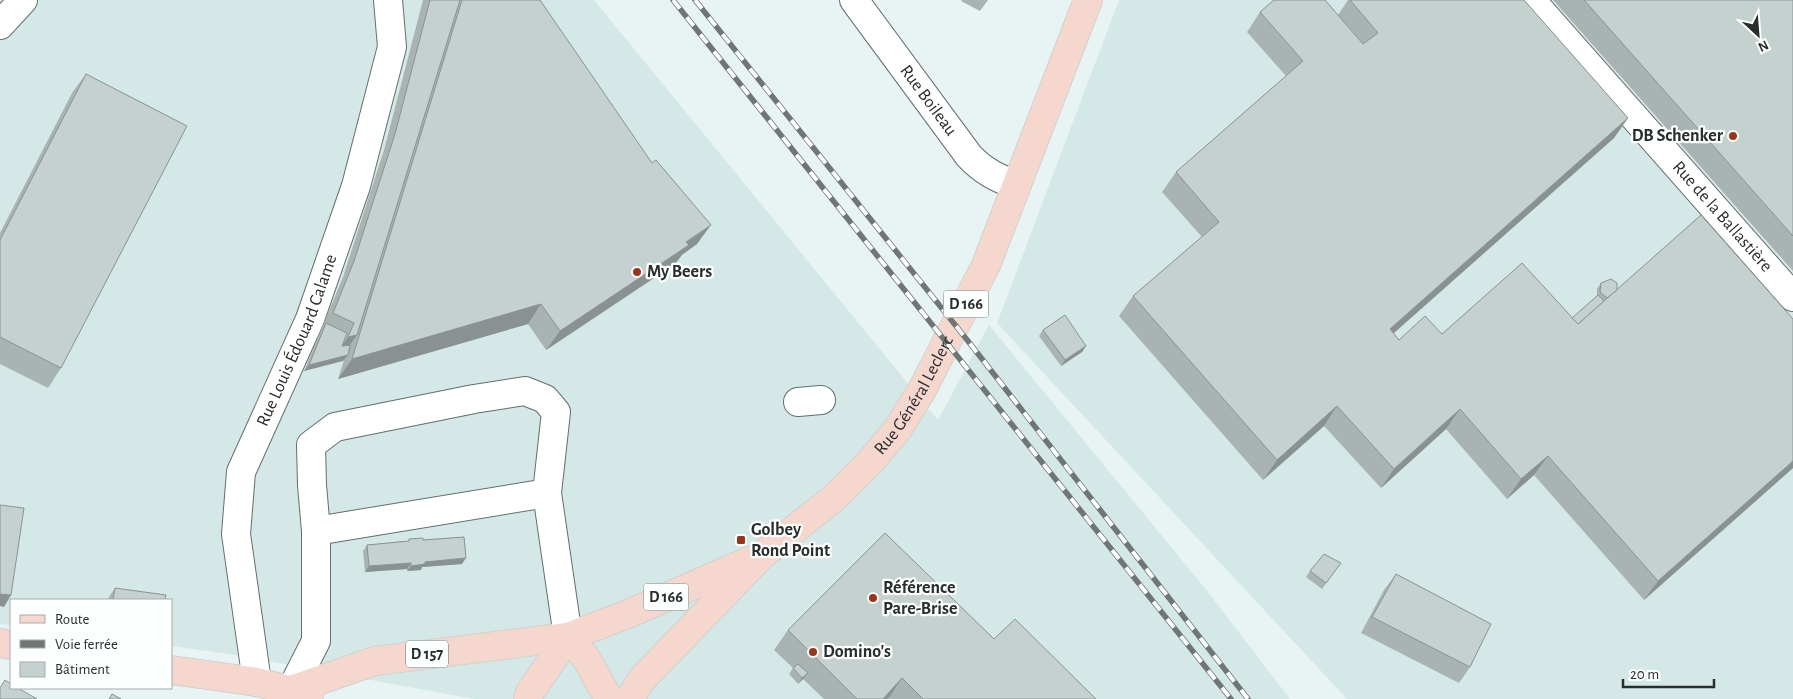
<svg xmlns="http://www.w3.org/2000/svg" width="1793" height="699" font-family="'Alegreya Sans',sans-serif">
	<rect width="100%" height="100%" fill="#e8f4f3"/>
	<!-- built -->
	<g fill="#d4e9e7">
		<path d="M0,0H594L938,420L989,325L1208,592L1290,699H474L229,654L171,646V600H11V625L0,624Z"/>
		<path d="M1119,0H1793V699H1347L997,323Z"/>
	</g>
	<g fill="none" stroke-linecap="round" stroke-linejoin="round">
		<!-- minor casing -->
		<g stroke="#636e6d" stroke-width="30">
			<g id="minor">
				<path id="s1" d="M854,0L969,156C983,171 997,178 1016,185"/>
				<path id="s2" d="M1531,0L1793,297"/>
				<path d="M0,25L23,0"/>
				<path d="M798,402L821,400"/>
				<path d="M316,531L547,493"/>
				<path id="s3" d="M257,682L236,534L241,472L310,319L356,186L392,47L388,0"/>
				<path d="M291,690L316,641V531L312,485L311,445L335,427L474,399L525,391L545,399L556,412L547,493L568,637"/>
			</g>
		</g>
		<!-- major casing -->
		<g stroke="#d0d1d1" stroke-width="30">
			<g id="major">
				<path d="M568,637L586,658L609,699"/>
				<path d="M0,643L11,645"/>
				<path d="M171,670L257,682L309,695"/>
				<path d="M291,690L375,661L568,637L628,614L749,561"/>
				<path d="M528,699L530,692L568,637"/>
				<path id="s4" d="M630,699L640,682L646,675L762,555L834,498L870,462L897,430L922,390L986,265L1088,0"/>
			</g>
		</g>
		<!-- minor -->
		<use href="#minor" stroke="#fff" stroke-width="28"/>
		<!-- major -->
		<use href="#major" stroke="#f6d7ce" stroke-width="28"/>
		<!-- rail casing -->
		<g stroke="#6f7675" stroke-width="5.5">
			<g id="rail">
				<path d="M673,0L1231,699"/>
				<path d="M695,0L968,341L1248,699"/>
			</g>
		</g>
		<!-- rail -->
		<use href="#rail" stroke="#fdffff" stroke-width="4" stroke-dasharray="11" stroke-linecap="butt"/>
	</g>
	<!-- wall -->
	<g fill="#a9b4b2">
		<path d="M423,0H540L697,244L682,254L675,264L546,350L528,324L338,379L344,360L304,371L343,277L384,150Z"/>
		<path d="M962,0H988L980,11L961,1Z"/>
		<path d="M1348,0H1524L1628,118L1614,138L1393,333L1399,340L1572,318L1597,296V289L1601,283L1617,290L1793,319V468L1644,600L1534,475L1507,499L1446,429L1381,488L1324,426L1263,480L1119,316L1133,296L1202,237L1162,192L1176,172L1286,76L1247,32L1260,12L1338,15Z"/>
		<path d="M1553,0H1793V271Z"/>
		<path d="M86,74L61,368L48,388L0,364V233L72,93Z"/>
		<path d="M1043,330L1086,346L1082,352L1061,366L1039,336Z"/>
		<path d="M409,539L423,540L462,564L422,567L421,570L407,571V569L365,572L363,551L367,545L408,541Z"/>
		<path d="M1341,563L1322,589L1306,577L1310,571Z"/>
		<path d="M1396,574L1470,667L1459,683L1361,633L1384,590Z"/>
		<path d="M115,588L165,600H107Z"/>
		<path d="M788,630L994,639L1096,699H889L888,698V699H824L803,679L798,684L789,674L793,668L774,650Z"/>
	</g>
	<!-- shaded-wall -->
	<g fill="#8a9291">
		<path d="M1628,118L1614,138L1376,349L1390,329Z"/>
		<path d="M711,225L697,244L682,255L675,264L546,350L560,331Z"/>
		<path d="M541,304L528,324L338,379L352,359Z"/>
		<path d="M357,335L346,350L337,353L348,337Z"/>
		<path d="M1086,346L1082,352L1061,366L1065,360Z"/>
		<path d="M348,355L343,361L304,371L309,365Z"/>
		<path d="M1337,406L1324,426L1263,480L1277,460Z"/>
		<path d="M1460,409L1446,429L1381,488L1394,469Z"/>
		<path d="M1548,456L1534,475L1507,499L1521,479Z"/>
		<path d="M1793,461V468L1644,600L1658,581Z"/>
		<path d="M466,558L462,564L422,567L421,570L407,571L411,566L425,562Z"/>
		<path d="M411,563L407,569L365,572L369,566Z"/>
		<path d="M0,594L11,595L4,607L0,606Z"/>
		<path d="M808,673L803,679L798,684L802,678Z"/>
		<path d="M902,678L888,699H883Z"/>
	</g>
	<!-- building -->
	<g fill="#c5d1cf" stroke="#8a9291">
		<path d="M430,0H460L357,335L348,337L354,323L333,313L354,261L395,134Z"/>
		<path d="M462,0H540L652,163L656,160L711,225L686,242L689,245L560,331L541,304L352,359Z"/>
		<path d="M1274,0H1325L1363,44L1378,33L1350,0H1524L1628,118L1390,329L1399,340L1425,316L1442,334L1522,263L1578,324L1701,215L1793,319V461L1658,581L1548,456L1521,479L1460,409L1394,469L1337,406L1277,460L1133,296L1219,222L1176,172L1303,61L1260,12Z"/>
		<path d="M1584,0H1793V236Z"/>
		<path d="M86,74L187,126L61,368L0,337V240Z"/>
		<path d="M1611,279L1617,283V290L1607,298L1600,292L1601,283Z"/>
		<path d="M1598,295L1604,301L1578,324L1572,318Z"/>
		<path d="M1065,315L1086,346L1065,360L1043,330Z"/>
		<path d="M326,323L347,333L342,346L350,345L348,355L309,365Z"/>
		<path d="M0,505L24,508L11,595L0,594Z"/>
		<path d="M885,533L994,639L1015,619L1096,699H923L902,678L883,699H857L788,630Z"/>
		<path d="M464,537L466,558L425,562V564L411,566V563L369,566L367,545L409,541V539L423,538V540Z"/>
		<path d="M1324,554L1341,563L1326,583L1310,571Z"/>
		<path d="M1396,574L1491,624L1470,667L1372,617Z"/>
		<path d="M115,588L166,595L165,600H113Z"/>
		<path d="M798,664L808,673L802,678L793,668Z"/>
		<path d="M5,680L11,684V688H18L37,699H0V688Z"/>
		<path d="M112,694L121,699H109Z"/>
	</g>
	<!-- markers -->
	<g fill="#9c341a" stroke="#fdffff" stroke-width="2">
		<circle cx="1733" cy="136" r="5"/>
		<circle cx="637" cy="272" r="5"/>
		<rect x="736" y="535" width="10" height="10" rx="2.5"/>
		<circle cx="873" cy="598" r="5"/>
		<circle cx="813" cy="652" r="5"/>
	</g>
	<g text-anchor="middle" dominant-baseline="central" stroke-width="4.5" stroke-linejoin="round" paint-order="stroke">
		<!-- shield labels -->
		<g fill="#fdffff" stroke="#696d6c" stroke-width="1">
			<rect x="943.5" y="290.5" width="45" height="27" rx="4"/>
			<rect x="643.5" y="583.5" width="45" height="27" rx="4"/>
			<rect x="406" y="640.5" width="42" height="27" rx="4"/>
		</g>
		<g font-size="16" font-weight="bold" fill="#292e2d">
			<text x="966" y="304">D 166</text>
			<text x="666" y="597">D 166</text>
			<text x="427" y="654">D 157</text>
		</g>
		<!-- street labels -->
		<g font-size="18" fill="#292e2d" stroke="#fdffff">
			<text stroke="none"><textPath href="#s1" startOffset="125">Rue Boileau</textPath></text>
			<text stroke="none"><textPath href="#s2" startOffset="289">Rue de la Ballastière</textPath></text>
			<text stroke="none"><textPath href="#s3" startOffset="355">Rue Louis Édouard Calame</textPath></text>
			<text stroke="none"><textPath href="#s4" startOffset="419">Rue Général Leclerc</textPath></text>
		</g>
		<!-- poi labels -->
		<g font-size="18" font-weight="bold" fill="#292e2d" stroke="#fdffff" text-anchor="start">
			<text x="1723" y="136" text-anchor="end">DB Schenker</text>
			<text x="647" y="272">My Beers</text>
			<text x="751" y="530">Golbey<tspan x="751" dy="21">Rond Point</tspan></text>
			<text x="883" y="588">Référence<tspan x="883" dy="21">Pare-Brise</tspan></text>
			<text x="823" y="652">Domino's</text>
		</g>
	</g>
	<!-- legend -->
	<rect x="10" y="599" width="162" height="90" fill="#fdffff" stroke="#a8abab"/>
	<rect x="20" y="615" width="25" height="8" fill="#f6d7ce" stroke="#a8abab"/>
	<text x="55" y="624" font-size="15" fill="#292e2d">Route</text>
	<rect x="20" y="640" width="25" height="8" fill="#6f7675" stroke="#a8abab"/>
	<text x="55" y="649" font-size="15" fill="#292e2d">Voie ferrée</text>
	<rect x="20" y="662" width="25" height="15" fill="#c5d1cf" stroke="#a8abab"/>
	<text x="55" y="674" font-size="15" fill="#292e2d">Bâtiment</text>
	<!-- north arrow -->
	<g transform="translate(1758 35) rotate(154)" stroke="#fdffff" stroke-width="4" paint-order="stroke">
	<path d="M0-4L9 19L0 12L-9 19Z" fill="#292e2d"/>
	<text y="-8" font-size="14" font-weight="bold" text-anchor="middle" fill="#292e2d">N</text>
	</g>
	<!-- scale -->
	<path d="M1623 679v8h91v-8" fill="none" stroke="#292e2d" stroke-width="2.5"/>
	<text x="1630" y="679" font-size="15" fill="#292e2d" stroke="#fdffff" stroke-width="4" paint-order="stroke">20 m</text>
</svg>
